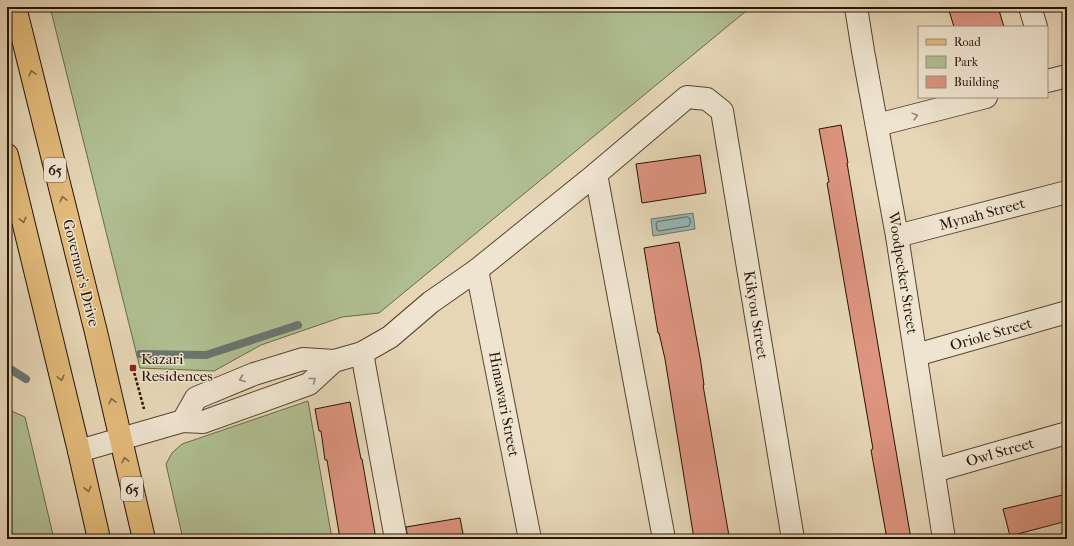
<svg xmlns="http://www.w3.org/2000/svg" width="1074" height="546" font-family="'IM FELL French Canon',serif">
	<rect width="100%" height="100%" fill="#e6d6b6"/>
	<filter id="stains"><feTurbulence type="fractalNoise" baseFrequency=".005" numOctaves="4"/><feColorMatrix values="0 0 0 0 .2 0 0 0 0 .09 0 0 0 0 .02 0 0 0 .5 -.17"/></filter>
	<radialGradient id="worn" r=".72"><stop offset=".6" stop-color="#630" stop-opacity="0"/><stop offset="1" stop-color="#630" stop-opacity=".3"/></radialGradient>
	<!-- green -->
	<g fill="#b0bf92" stroke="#6a694b">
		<path d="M50,7H751L379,313L342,317L261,345L214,371L140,368Z"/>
		<path d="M308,401L332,539H183L166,464L172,453L182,444Z"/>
		<path d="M7,409L25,417L54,539H7Z"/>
	</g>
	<!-- water -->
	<path fill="#98b7b5" stroke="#6a756e" d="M693,213L695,229L653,236L651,219Z"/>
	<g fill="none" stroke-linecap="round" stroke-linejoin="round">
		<!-- shore -->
		<path stroke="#5e655c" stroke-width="1" d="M688,217L690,219V224L689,226L659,231L657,230L656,224L657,222Z"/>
		<!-- stream -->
		<g stroke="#6a756e" stroke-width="8">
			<path d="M140,354L206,355L298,325"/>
			<path d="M7,367L26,379"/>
		</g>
	</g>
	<!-- building -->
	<g fill="#dd9480" stroke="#251304">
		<path d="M948,7H998L1004,27H954Z"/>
		<path d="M841,125L848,163H847L911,539H887L871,450L873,449L827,183L829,182L819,129Z"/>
		<path d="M700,155L706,193L642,203L636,164Z"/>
		<path d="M679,242L701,363L704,385H703L729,536L713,539H694L665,359L659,333H658L644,248Z"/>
		<path d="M350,402L361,459H362L376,539H340L327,460H325L321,431H319L315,409Z"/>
		<path d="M1067,494V521L1010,536L1003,509Z"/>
		<path d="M460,518L464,539H408L406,527Z"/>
	</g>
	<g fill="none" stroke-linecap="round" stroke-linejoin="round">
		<!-- minor casing -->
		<g stroke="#554430" stroke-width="24">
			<g id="minor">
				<path d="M856,7L863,51L897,236L944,539"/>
				<path d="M1030,7L1036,27"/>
				<path d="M1047,81L1067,76"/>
				<path d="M877,125L986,97"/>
				<path d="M596,174L664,539"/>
				<path d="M897,236L1067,192"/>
				<path d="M477,270L530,539"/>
				<path d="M362,353L396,539"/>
				<path d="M916,355L1067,312"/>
				<path d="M183,421L196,398L254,374L303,359L334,361L362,353L390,337L431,302L477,270L596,174L687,97L707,99L722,111L793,539"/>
				<path d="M79,451L183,421L203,422L309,384L334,361"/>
				<path d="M934,471L1067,433"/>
			</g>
		</g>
		<!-- primary casing -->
		<g stroke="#251304" stroke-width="24">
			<g id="primary">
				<path d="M15,7L96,332L144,539"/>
				<path d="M7,155L79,451L99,539"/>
			</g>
		</g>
		<!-- path -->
		<path stroke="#251304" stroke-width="2.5" stroke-dasharray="3 2" stroke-linecap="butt" d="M133,368L144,409"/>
		<!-- minor -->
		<use href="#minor" stroke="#efe4d0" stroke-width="22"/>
		<!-- primary -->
		<use href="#primary" stroke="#e3bb7b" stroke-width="22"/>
	</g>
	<!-- one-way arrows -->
	<defs><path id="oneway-chevron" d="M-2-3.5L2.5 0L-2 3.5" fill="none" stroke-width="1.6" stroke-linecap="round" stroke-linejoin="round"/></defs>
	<g stroke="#846740">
		<use href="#oneway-chevron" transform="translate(32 73) rotate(-104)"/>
		<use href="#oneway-chevron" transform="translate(63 199) rotate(-104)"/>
		<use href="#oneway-chevron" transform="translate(23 220) rotate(76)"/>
		<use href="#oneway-chevron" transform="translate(61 378) rotate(76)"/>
		<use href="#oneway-chevron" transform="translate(112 401) rotate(-103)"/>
		<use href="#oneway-chevron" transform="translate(125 460) rotate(-103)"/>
		<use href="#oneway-chevron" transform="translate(88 489) rotate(77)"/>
	</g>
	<g stroke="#948674">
		<use href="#oneway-chevron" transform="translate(915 116) rotate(-15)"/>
		<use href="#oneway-chevron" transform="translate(242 379) rotate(158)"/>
		<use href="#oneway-chevron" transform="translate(313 380) rotate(-39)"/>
	</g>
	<!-- markers -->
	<rect fill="#8f2418" stroke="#efe4d0" stroke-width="1.5" x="129" y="364" width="8" height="8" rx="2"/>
	<g text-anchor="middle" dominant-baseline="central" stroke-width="3" stroke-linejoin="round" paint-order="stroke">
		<!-- shield labels -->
		<g fill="#efe4d0" stroke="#625241" stroke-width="1">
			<rect x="44" y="158" width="22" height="24" rx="3"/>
			<rect x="121" y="477" width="22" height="24" rx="3"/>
		</g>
		<g font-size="14" font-weight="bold" fill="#251304">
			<text x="55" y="170">65</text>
			<text x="132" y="489">65</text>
		</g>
		<!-- street labels -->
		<g font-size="15" fill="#251304" stroke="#efe4d0">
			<text transform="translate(982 214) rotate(-15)">Mynah Street</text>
			<text transform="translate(81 273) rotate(76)">Governor's Drive</text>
			<text transform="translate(903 273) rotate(81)">Woodpecker Street</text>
			<text transform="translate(756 315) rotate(81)">Kikyou Street</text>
			<text transform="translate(991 334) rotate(-16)">Oriole Street</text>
			<text transform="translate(504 404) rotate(79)">Himawari Street</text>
			<text transform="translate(1000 452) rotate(-16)">Owl Street</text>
		</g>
		<!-- poi labels -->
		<g font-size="15" fill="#251304" stroke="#efe4d0" text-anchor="start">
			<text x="141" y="359">Kazari<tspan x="141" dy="17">Residences</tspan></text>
		</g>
	</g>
	<!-- margin -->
	<rect width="1074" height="546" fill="none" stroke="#e6d6b6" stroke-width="24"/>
	<rect x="8" y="8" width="1058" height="530" fill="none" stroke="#251304" stroke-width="2"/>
	<rect x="12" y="12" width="1050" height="522" fill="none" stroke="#251304"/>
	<!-- legend -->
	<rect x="918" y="26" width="130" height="72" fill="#efe4d0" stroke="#9e907e"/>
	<rect x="926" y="39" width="20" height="6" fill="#e3bb7b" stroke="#9e907e"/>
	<text x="954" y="46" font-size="12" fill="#251304">Road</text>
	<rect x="926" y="56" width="20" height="12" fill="#b0bf92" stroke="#9e907e"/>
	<text x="954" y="66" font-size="12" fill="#251304">Park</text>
	<rect x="926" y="76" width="20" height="12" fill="#dd9480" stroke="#9e907e"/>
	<text x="954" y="86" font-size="12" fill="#251304">Building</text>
	<rect width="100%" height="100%" filter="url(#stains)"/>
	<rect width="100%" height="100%" fill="url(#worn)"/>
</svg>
